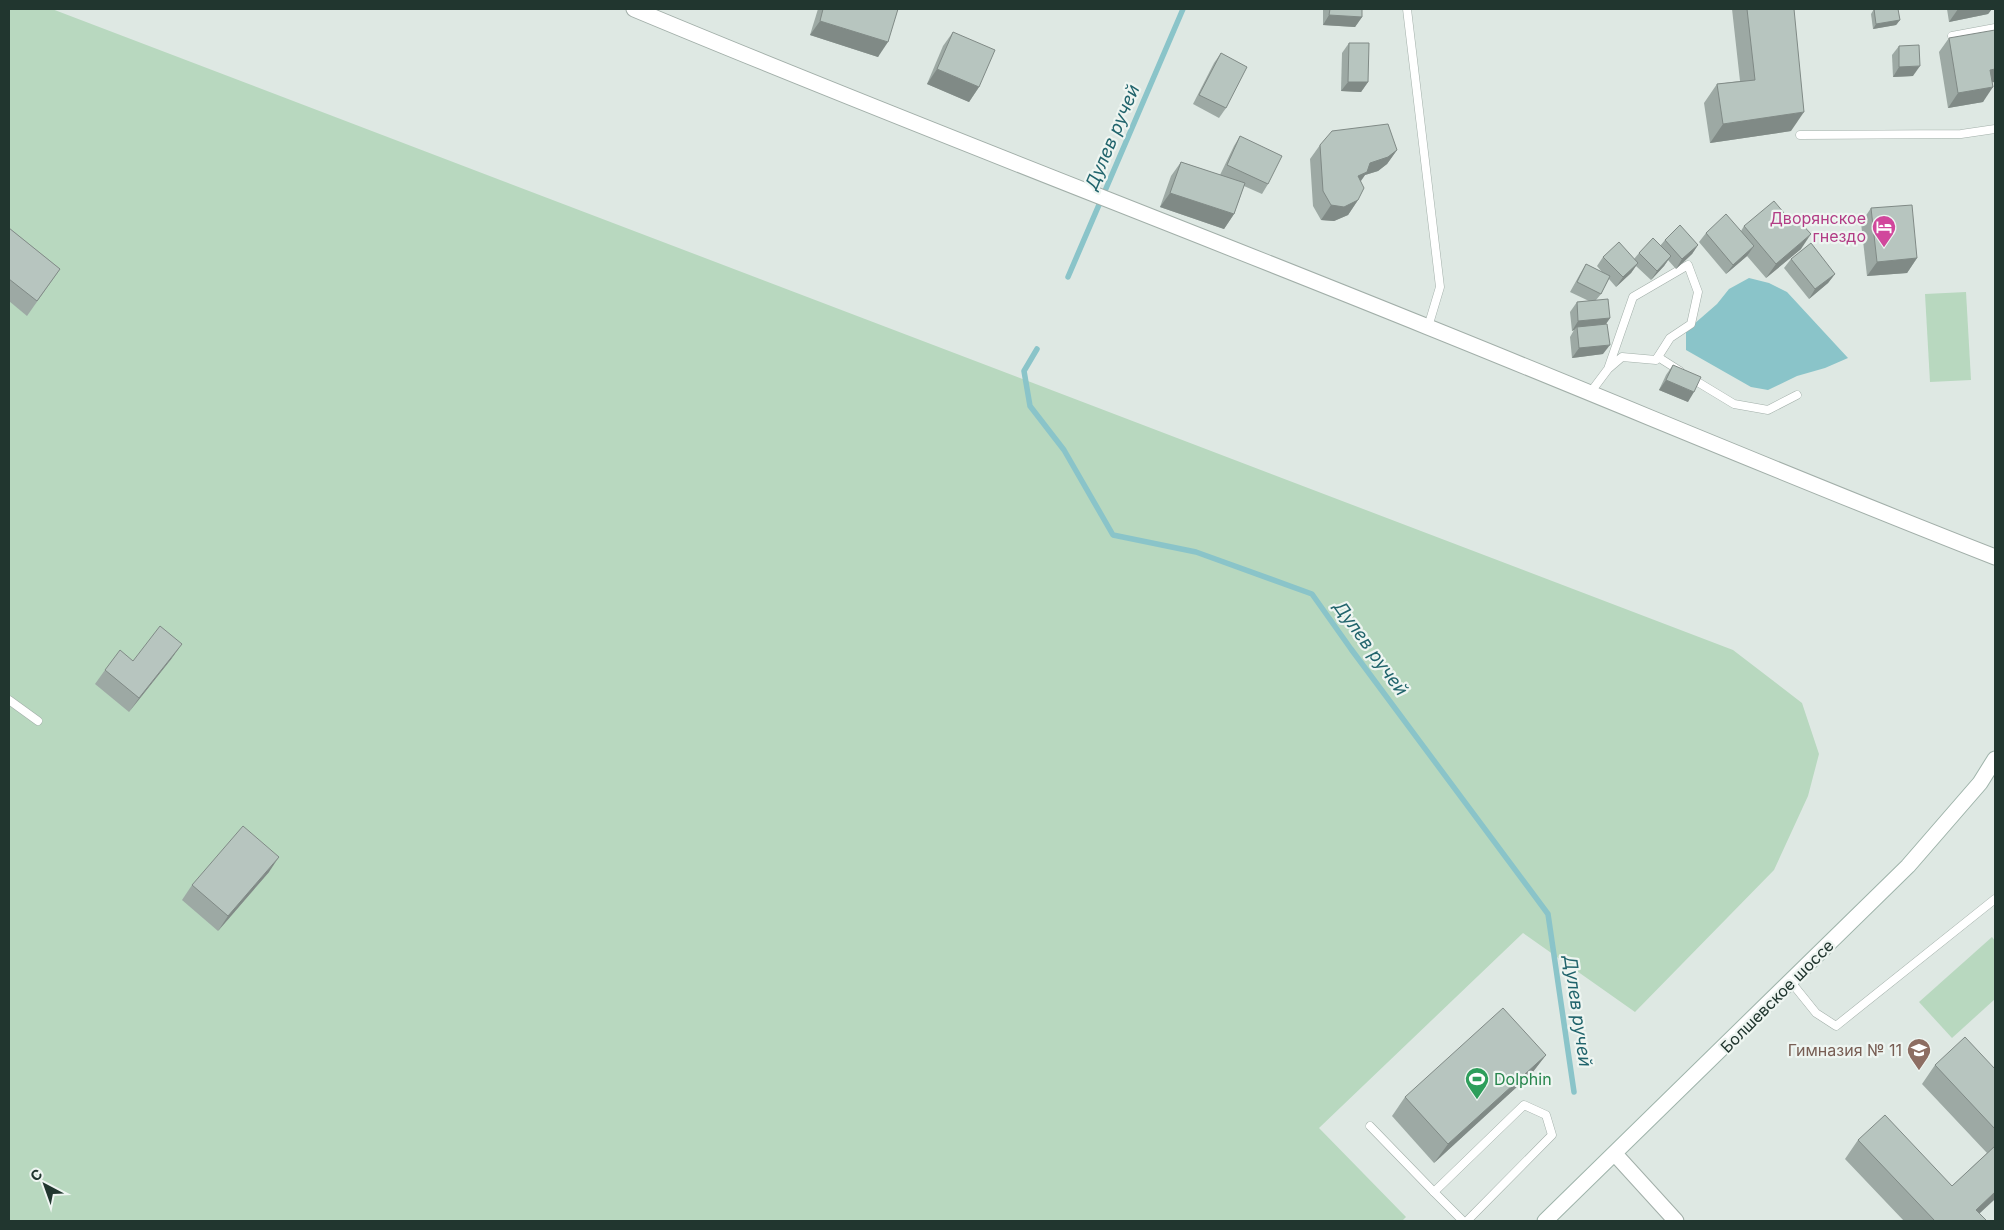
<svg xmlns="http://www.w3.org/2000/svg" width="2004" height="1230" font-family="Inter,sans-serif">
	<rect width="100%" height="100%" fill="#dee8e3"/>
	<!-- green -->
	<g fill="#b8d8bf">
		<path d="M9,9H52L1733,650L1802,703L1819,754L1808,796L1774,870L1635,1012L1523,933L1319,1128L1406,1217L1402,1221H9Z"/>
		<path d="M1966,292L1971,380L1930,382L1925,294Z"/>
		<path d="M1992,937L1995,941V999L1952,1038L1919,1002Z"/>
	</g>
	<!-- water -->
	<path fill="#8ac4c9" d="M1749,278L1769,283L1787,292L1848,358L1825,368L1797,376L1768,390L1751,387L1686,350V331L1717,304L1729,289Z"/>
	<g fill="none" stroke-linecap="round" stroke-linejoin="round">
		<!-- stream -->
		<g stroke="#8ac4c9" stroke-width="5.5">
			<path d="M1068,277L1183,9"/>
			<path d="M1037,349L1024,371L1030,406L1064,450L1113,535L1196,552L1312,594L1351,649L1548,914L1574,1092"/>
		</g>
		<!-- lane casing -->
		<g stroke="#a2afa9" stroke-width="9">
			<g id="lane">
				<path d="M1407,9L1440,287L1428,327"/>
				<path d="M1952,36L1995,28"/>
				<path d="M1800,135L1961,134L1995,129"/>
				<path d="M1658,357L1680,371"/>
				<path d="M1691,378L1734,404L1768,410L1797,395"/>
				<path d="M1590,393L1608,369L1633,297L1688,265L1698,292L1691,324L1670,338L1656,360L1622,357L1608,369"/>
				<path d="M9,700L38,721"/>
				<path d="M1791,982L1816,1013L1836,1026L1995,899"/>
				<path d="M1370,1126L1434,1192"/>
				<path d="M1463,1221L1434,1192L1524,1105L1546,1115L1552,1135L1467,1221"/>
			</g>
		</g>
		<!-- street casing -->
		<g stroke="#a2afa9" stroke-width="17">
			<g id="street">
				<path d="M634,9C897,119 1164,220 1428,327C1617,403 1805,483 1995,557"/>
				<path d="M1615,1154L1676,1221"/>
			</g>
		</g>
		<!-- secondary casing -->
		<g stroke="#9eb3aa" stroke-width="17">
			<path id="secondary" d="M1545,1221L1908,866L1980,783L1995,759"/>
		</g>
		<!-- lane -->
		<use href="#lane" stroke="#fff" stroke-width="8"/>
		<!-- street -->
		<use href="#street" stroke="#fff" stroke-width="15"/>
		<!-- secondary -->
		<use href="#secondary" stroke="#fff" stroke-width="15"/>
	</g>
	<!-- wall -->
	<g fill="#9da9a4">
		<path d="M818,9H898L878,57L810,35Z"/>
		<path d="M1323,9H1362V17L1355,27L1323,25Z"/>
		<path d="M1732,9H1794L1791,131L1710,143L1704,103L1717,84L1740,81Z"/>
		<path d="M1874,9L1900,20L1896,25L1873,29L1871,14Z"/>
		<path d="M1947,9H1992L1988,14L1949,22Z"/>
		<path d="M953,32L979,87L969,102L927,84L943,46Z"/>
		<path d="M1949,38L1995,82H1992L1983,102L1948,108L1939,52Z"/>
		<path d="M1349,43L1368,82L1361,92L1341,91L1342,53Z"/>
		<path d="M1899,46L1913,76L1893,77L1892,55Z"/>
		<path d="M1221,53L1226,108L1219,118L1193,104L1214,63Z"/>
		<path d="M1240,136L1268,184L1262,194L1244,186L1234,214L1224,229L1160,207L1171,176L1181,162L1220,175L1234,146Z"/>
		<path d="M1320,145L1397,150L1387,164L1378,171L1365,175L1361,181L1358,200L1348,215L1334,221L1321,220L1313,206L1310,159Z"/>
		<path d="M1871,208L1917,258L1907,273L1867,276L1861,223Z"/>
		<path d="M1744,226L1801,249L1766,278L1747,256L1726,274L1699,242L1706,233L1741,231Z"/>
		<path d="M9,228L60,269L27,316L9,301Z"/>
		<path d="M1665,240L1698,245L1692,254L1676,269L1668,260L1664,266L1651,280L1636,266L1631,273L1616,287L1609,279L1601,294L1596,300L1610,318L1606,324L1603,354L1572,358L1570,337L1574,330L1572,331L1570,312L1577,302L1589,301L1570,292L1580,274L1586,264L1602,272L1597,266L1603,257L1634,259L1639,253L1660,246Z"/>
		<path d="M1791,259L1835,274L1828,283L1809,299L1784,268Z"/>
		<path d="M1673,365L1688,402L1659,390L1666,375Z"/>
		<path d="M172,658L129,712L95,684L105,670L133,661Z"/>
		<path d="M269,872L218,931L182,900L192,885Z"/>
		<path d="M1546,1055L1532,1073L1434,1163L1392,1116L1405,1097Z"/>
		<path d="M1935,1065L1995,1069V1199L1979,1214L1987,1221H1904L1845,1159L1858,1140L1952,1186L1987,1153L1922,1084Z"/>
	</g>
	<!-- shaded-wall -->
	<g fill="#808a86">
		<path d="M1958,9H1992L1988,14L1949,22Z"/>
		<path d="M1329,15L1362,17L1355,27L1323,25Z"/>
		<path d="M1900,20L1896,25L1873,29L1876,24Z"/>
		<path d="M820,21L888,42L878,57L810,35Z"/>
		<path d="M1920,66L1913,76L1893,77L1899,67Z"/>
		<path d="M937,69L979,87L969,102L927,84Z"/>
		<path d="M1995,69V82L1980,84L1990,70Z"/>
		<path d="M1348,82H1368L1361,92L1341,91Z"/>
		<path d="M1993,87L1983,102L1948,108L1958,93Z"/>
		<path d="M1804,112L1791,131L1710,143L1723,124Z"/>
		<path d="M1397,150L1387,164L1378,171L1365,175L1357,186L1358,176L1370,163Z"/>
		<path d="M1170,193L1234,214L1224,229L1160,207Z"/>
		<path d="M1358,200L1348,215L1334,221L1321,220L1331,205Z"/>
		<path d="M1811,234L1801,249L1766,278L1776,264Z"/>
		<path d="M1698,245L1692,254L1676,269L1682,259Z"/>
		<path d="M1754,246L1747,256L1726,274L1733,265Z"/>
		<path d="M1671,256L1664,266L1651,280L1657,271Z"/>
		<path d="M1917,258L1907,273L1867,276L1877,262Z"/>
		<path d="M1638,263L1631,273L1616,287L1623,277Z"/>
		<path d="M1835,274L1828,283L1809,299L1815,289Z"/>
		<path d="M1610,318L1603,328L1577,327L1574,330L1572,331L1578,321Z"/>
		<path d="M1610,345L1603,354L1572,358L1579,348Z"/>
		<path d="M1666,380L1694,392L1688,402L1659,390Z"/>
		<path d="M182,644L172,658L129,712L139,698Z"/>
		<path d="M279,857L269,872L218,931L228,916Z"/>
		<path d="M1546,1055L1532,1073L1434,1163L1448,1144Z"/>
		<path d="M1995,1192V1199L1971,1221L1976,1210Z"/>
	</g>
	<!-- building -->
	<g fill="#b7c5bf" stroke="#808a86">
		<path d="M823,9H898L888,42L820,21Z"/>
		<path d="M1330,9H1362V17L1329,15Z"/>
		<path d="M1747,9H1794L1804,112L1723,124L1717,84L1755,80Z"/>
		<path d="M1874,9H1898L1900,20L1876,24Z"/>
		<path d="M1995,30V69L1990,70L1993,87L1958,93L1949,38Z"/>
		<path d="M953,32L995,50L979,87L937,69Z"/>
		<path d="M1349,43H1369L1368,82H1348Z"/>
		<path d="M1919,45L1920,66L1899,67V46Z"/>
		<path d="M1221,53L1247,67L1226,108L1199,95Z"/>
		<path d="M1388,124L1397,150L1388,157L1370,163L1367,172L1358,176L1364,188L1358,200L1344,207L1331,205L1323,191L1320,145L1332,131Z"/>
		<path d="M1240,136L1282,156L1268,184L1227,165Z"/>
		<path d="M1181,162L1245,183L1234,214L1170,193Z"/>
		<path d="M1774,201L1794,225L1799,221L1811,234L1776,264L1744,226Z"/>
		<path d="M1912,205L1917,258L1877,262L1871,208Z"/>
		<path d="M1726,214L1754,246L1733,265L1706,233Z"/>
		<path d="M1680,225L1698,245L1682,259L1665,240Z"/>
		<path d="M9,228L60,269L37,301L9,279Z"/>
		<path d="M1653,238L1671,256L1657,271L1639,253Z"/>
		<path d="M1619,242L1638,263L1623,277L1603,257Z"/>
		<path d="M1811,243L1835,274L1815,289L1791,259Z"/>
		<path d="M1586,264L1610,276L1601,294L1577,282Z"/>
		<path d="M1608,299L1610,318L1578,321L1577,302Z"/>
		<path d="M1607,324L1610,345L1579,348L1577,327Z"/>
		<path d="M1673,365L1701,377L1694,392L1666,380Z"/>
		<path d="M160,626L182,644L139,698L105,670L120,650L133,661Z"/>
		<path d="M243,826L279,857L228,916L192,885Z"/>
		<path d="M1503,1008L1546,1055L1448,1144L1405,1097Z"/>
		<path d="M1965,1037L1995,1069V1129L1935,1065Z"/>
		<path d="M1885,1115L1952,1186L1995,1146V1192L1976,1210L1987,1221H1935L1858,1140Z"/>
	</g>
	<!-- icons -->
	<defs>
		<g id="hotel-pin" transform="scale(1.25)"><path d="M0 17L-7.5 6A9.5 9.5 0 1 1 7.5 6Z" fill="#d1479c" stroke="#eef5f1"/><path d="M-6-4.5h1.5V1H6V5H4.5V3h-9V5H-6ZM-4 0a1.8 1.8 0 1 1 3.6 0ZM.5 0V-2.5h3Q6-2.5 6 0Z" fill="#fff"/></g>
		<g id="school-pin" transform="scale(1.25)"><path d="M0 17L-7.5 6A9.5 9.5 0 1 1 7.5 6Z" fill="#8d6e63" stroke="#eef5f1"/><path d="M0-5L7-2L0 1L-7-2ZM-4 1L0 2.5L4 1V4Q0 6-4 4Z" fill="#fff"/></g>
		<g id="stadium-pin" transform="scale(1.25)"><path d="M0 17L-7.5 6A9.5 9.5 0 1 1 7.5 6Z" fill="#2e9e5b" stroke="#eef5f1"/><path d="M0-5a6.5 5 0 1 0 0 10a6.5 5 0 1 0 0-10ZM-3.5-1.8h7v3.6h-7Z" fill="#fff"/></g>
	</defs>
	<g fill-rule="evenodd">
		<use href="#hotel-pin" x="1884" y="227"/>
		<use href="#school-pin" x="1919" y="1050"/>
		<use href="#stadium-pin" x="1477" y="1079"/>
	</g>
	<g text-anchor="middle" dominant-baseline="central" stroke-width="4.5" stroke-linejoin="round" paint-order="stroke">
		<!-- hotel labels -->
		<g font-size="16" fill="#b23c85" stroke="#eef5f1" text-anchor="end">
			<text x="1866" y="218">Дворянское<tspan x="1866" dy="18">гнездо</tspan></text>
		</g>
		<!-- street labels -->
		<g font-size="16" fill="#21362f" stroke="#eef5f1">
			<text transform="translate(1777 996) rotate(-45)">Болшевское шоссе</text>
		</g>
		<!-- education labels -->
		<g font-size="16" fill="#785e54" stroke="#eef5f1" text-anchor="end">
			<text x="1902" y="1050">Гимназия № 11</text>
		</g>
		<!-- leisure labels -->
		<g font-size="16" fill="#27864d" stroke="#eef5f1" text-anchor="start">
			<text x="1494" y="1079">Dolphin</text>
		</g>
		<!-- water labels -->
		<g font-size="18" font-style="italic" fill="#21646c" stroke="#eef5f1">
			<text transform="translate(1112 137) rotate(-67)">Дулев ручей</text>
			<text transform="translate(1371 648) rotate(54)">Дулев ручей</text>
			<text transform="translate(1578 1011) rotate(82)">Дулев ручей</text>
		</g>
	</g>
	<!-- border -->
	<rect width="2004" height="1230" fill="none" stroke="#21362f" stroke-width="20"/>
	<!-- north arrow -->
	<g transform="translate(45 1185) rotate(319)" stroke="#eef5f1" stroke-width="4" paint-order="stroke">
	<path d="M0-4L9 19L0 12L-9 19Z" fill="#21362f"/>
	<text y="-8" font-size="14" font-weight="bold" text-anchor="middle" fill="#21362f">С</text>
	</g>
</svg>
